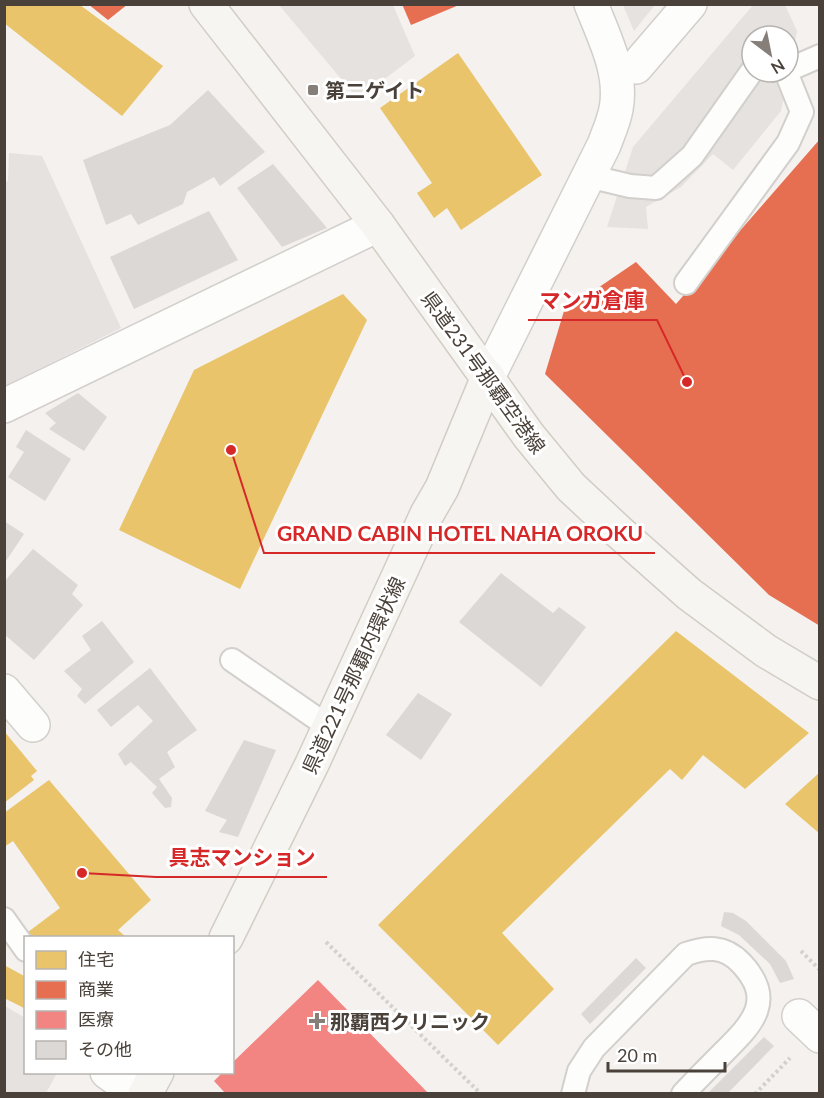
<svg xmlns="http://www.w3.org/2000/svg" width="824" height="1098" font-family="Lato,'Noto Sans JP',sans-serif">
	<rect width="100%" height="100%" fill="#f4f1ee"/>
	<!-- parking -->
	<g fill="#e6e2df" fill-rule="evenodd">
		<path d="M279,5H393L415,56L358,99Z"/>
		<path d="M623,5H655L634,31Z"/>
		<path d="M753,5H785L797,31L781,111L733,170L713,154L681,187L646,207L648,229L607,227L633,147ZM752,36H788V72H752Z"/>
		<path d="M9,153L42,156L121,328L5,386L4,183L8,181Z"/>
		<path d="M5,1006L25,1018L26,1072L57,1073L46,1093H5Z"/>
	</g>
	<!-- homes -->
	<g fill="#e9c46a">
		<path d="M4,5H80L163,66L122,116L4,23Z"/>
		<path d="M458,53L542,175L461,230L447,208L434,218L417,193L432,183L380,108Z"/>
		<path d="M343,294L367,320L240,589L119,530L194,370Z"/>
		<path d="M676,631L809,733L745,789L703,755L682,780L670,769L502,933L554,989L498,1045L378,925Z"/>
		<path d="M4,731L37,771L31,776L34,780L4,803Z"/>
		<path d="M820,772V834L785,804Z"/>
		<path d="M49,780L151,900L118,930L127,938H20L60,908L13,841L4,847V813Z"/>
		<path d="M4,965L26,977V1009L4,998Z"/>
	</g>
	<!-- shops -->
	<g fill="#e76f51">
		<path d="M88,4H128L108,20Z"/>
		<path d="M402,4H459V5L411,25Z"/>
		<path d="M820,139V626L769,595L545,374L564,311L636,262L676,304Z"/>
	</g>
	<!-- health -->
	<path fill="#f28482" d="M318,980L429,1094H226L214,1081L223,1072H232V1063Z"/>
	<!-- building -->
	<g fill="#dcd8d5">
		<path d="M208,90L265,152L220,186L214,177L187,192L183,204L138,225L131,214L106,225L83,160L170,125Z"/>
		<path d="M273,164L327,228L282,247L237,188Z"/>
		<path d="M209,211L238,260L134,309L110,257Z"/>
		<path d="M78,393L107,417L84,451L49,429L56,423L45,413Z"/>
		<path d="M26,430L71,459L45,501L8,477L24,452L16,447Z"/>
		<path d="M4,521L24,534L4,564Z"/>
		<path d="M33,549L78,585L72,594L83,605L34,660L4,634V582Z"/>
		<path d="M501,573L553,613L559,607L586,627L541,687L459,622Z"/>
		<path d="M102,621L134,662L85,704L77,696L82,689L64,671L91,650L82,636Z"/>
		<path d="M150,668L197,730L167,752L175,767L159,779L172,798L171,807L165,808L152,793L157,787L131,762L125,766L118,754L153,721L138,705L111,727L97,710Z"/>
		<path d="M418,693L452,714L421,760L386,735Z"/>
		<path d="M244,740L276,750L238,837L219,832L227,820L205,811Z"/>
		<path d="M724,912L733,913L746,921L786,961L794,979L780,983L770,964L739,935L721,926Z"/>
		<path d="M636,958L646,968L590,1024L581,1014Z"/>
		<path d="M764,1037L774,1046L727,1094H707Z"/>
	</g>
	<g fill="none" stroke-linecap="round" stroke-linejoin="round">
		<!-- service casing -->
		<g stroke="#d2cfcc" stroke-width="26">
			<g id="service">
				<path d="M788,70L820,56"/>
				<path d="M588,176L630,186L656,188L692,156L752,71"/>
				<path d="M686,283L788,143L802,112L786,72"/>
				<path d="M232,660L329,727"/>
				<path d="M4,919L26,950"/>
				<path d="M573,1094L579,1071L594,1048L686,954C706,947 724,945 741,963C777,1001 751,1025 722,1054C709,1067 696,1080 683,1094"/>
			</g>
		</g>
		<!-- pedestrian casing -->
		<g stroke="#d2cfcc" stroke-width="36">
			<g id="pedestrian">
				<path d="M636,67L690,4"/>
				<path d="M799,1016L820,1036"/>
			</g>
		</g>
		<!-- minor casing -->
		<g stroke="#d2cfcc" stroke-width="36">
			<g id="minor">
				<path d="M4,406L378,225"/>
				<path d="M4,691L33,725"/>
				<path d="M107,1072L138,1094"/>
			</g>
		</g>
		<!-- tertiary casing -->
		<g stroke="#d2cfcc" stroke-width="36">
			<path id="tertiary" d="M488,377L604,145C608,134 614,121 616,109C623,73 604,37 591,4"/>
		</g>
		<!-- secondary casing -->
		<g stroke="#d2cdc5" stroke-width="36">
			<g id="secondary">
				<path d="M206,4L378,225L529,436L571,487L618,531L689,594L766,651L820,683"/>
				<path d="M226,938L312,764L427,514L442,488L488,377"/>
				<path d="M145,1094L157,1072"/>
			</g>
		</g>
		<!-- path -->
		<g stroke="#d3d1cc" stroke-width="4" stroke-dasharray="3 3" stroke-linecap="butt">
			<path d="M326,942L481,1094"/>
			<path d="M801,951L820,970"/>
			<path d="M755,1094L790,1058"/>
		</g>
		<!-- service -->
		<use href="#service" stroke="#fdfdfc" stroke-width="22"/>
		<!-- pedestrian -->
		<use href="#pedestrian" stroke="#fdfdfc" stroke-width="33"/>
		<!-- minor -->
		<use href="#minor" stroke="#fdfdfc" stroke-width="33"/>
		<!-- tertiary -->
		<use href="#tertiary" stroke="#fdfdfc" stroke-width="33"/>
		<!-- secondary -->
		<use href="#secondary" stroke="#f7f5f1" stroke-width="33"/>
	</g>
	<!-- markers -->
	<g fill="#867f79" stroke="#fff" stroke-width="2">
		<rect x="307" y="84" width="12" height="12" rx="3"/>
		<path d="M314 1012h6v6h6v6h-6v6h-6v-6h-6v-6h6z"/>
	</g>
	<g text-anchor="middle" dominant-baseline="central" stroke-width="6" stroke-linejoin="round" paint-order="stroke">
		<!-- poi labels -->
		<g font-size="20" font-weight="bold" fill="#4a423a" stroke="#fff" text-anchor="start">
			<text x="325" y="90">第二ゲイト</text>
			<text x="330" y="1021">那覇西クリニック</text>
		</g>
		<!-- street labels -->
		<g font-size="20" fill="#4a423a" stroke="#fff">
			<text transform="translate(484 372) rotate(54)">県道231号那覇空港線</text>
			<text transform="translate(353 675) rotate(-65)">県道221号那覇内環状線</text>
		</g>
	</g>
	<!-- callouts -->
	<path fill="none" stroke="#d62828" stroke-width="2" d="M687 382L657 320H528M231 450L264 553H655M82 873L156 877H327"/>
	<g fill="#d62828" stroke="#fff" stroke-width="2">
		<circle cx="687" cy="382" r="6"/>
		<circle cx="231" cy="450" r="6"/>
		<circle cx="82" cy="873" r="6"/>
	</g>
	<g font-size="21" text-anchor="middle" font-weight="bold" fill="#d62828" stroke="#fff" stroke-width="6" stroke-linejoin="round" paint-order="stroke">
		<text x="592" y="308">マンガ倉庫</text>
		<text x="460" y="541">GRAND CABIN HOTEL NAHA OROKU</text>
		<text x="242" y="865">具志マンション</text>
	</g>
	<!-- border -->
	<rect width="824" height="1098" fill="none" stroke="#4a423a" stroke-width="12"/>
	<!-- legend -->
	<rect x="24" y="936" width="210" height="138" fill="#ffffff" stroke="#b7b3b0" stroke-width="1.5"/>
	<rect x="36" y="951" width="30" height="18" fill="#e9c46a" stroke="#b7b3b0" stroke-width="1.5"/>
	<text x="78" y="966" font-size="18" fill="#4a423a">住宅</text>
	<rect x="36" y="981" width="30" height="18" fill="#e76f51" stroke="#b7b3b0" stroke-width="1.5"/>
	<text x="78" y="996" font-size="18" fill="#4a423a">商業</text>
	<rect x="36" y="1011" width="30" height="18" fill="#f28482" stroke="#b7b3b0" stroke-width="1.5"/>
	<text x="78" y="1026" font-size="18" fill="#4a423a">医療</text>
	<rect x="36" y="1041" width="30" height="18" fill="#dcd8d5" stroke="#b7b3b0" stroke-width="1.5"/>
	<text x="78" y="1056" font-size="18" fill="#4a423a">その他</text>
	<!-- north arrow -->
	<g transform="translate(770 54) rotate(148)"><circle r="28" fill="#ffffff" stroke="#b7b3b0" stroke-width="1.5"/>
	<path d="M0-4.5L10 22L0 15L-10 22Z" fill="#867f79"/>
	<text y="-9" font-size="16" font-weight="bold" text-anchor="middle" fill="#4a423a">N</text>
	</g>
	<!-- scale -->
	<path d="M608 1062v9h117v-9" fill="none" stroke="#4a423a" stroke-width="3"/>
	<text x="617" y="1062" font-size="18" fill="#4a423a" stroke="#ffffff" stroke-width="4.5" paint-order="stroke">20 m</text>
</svg>
